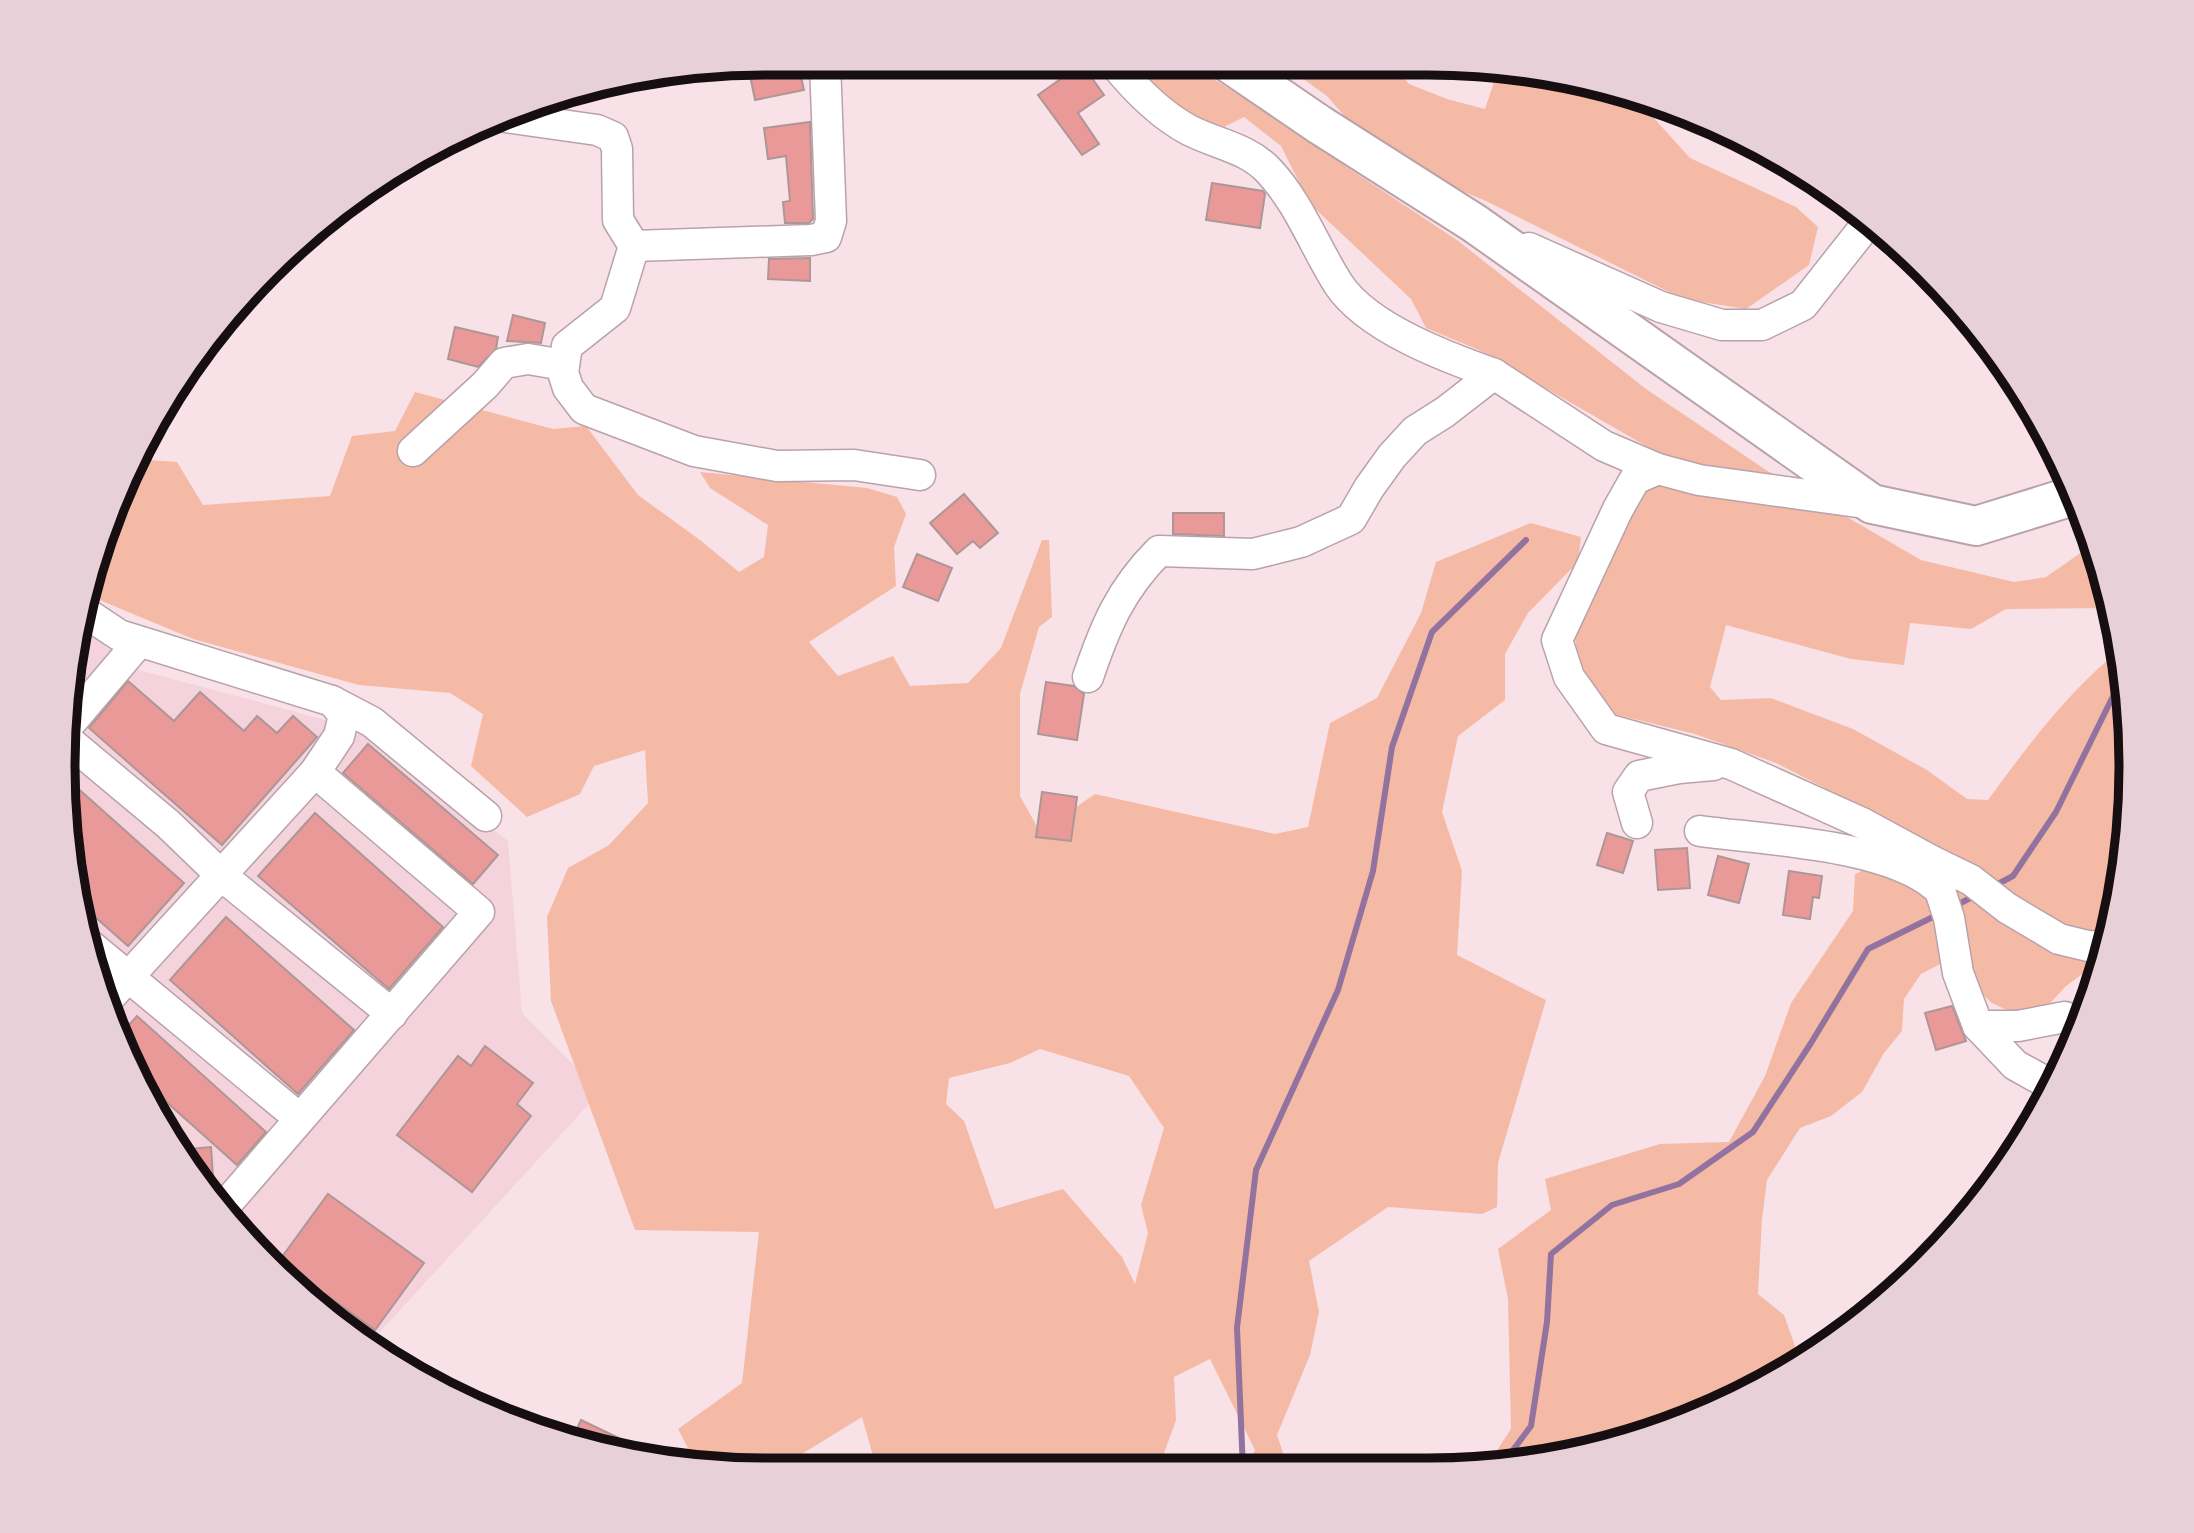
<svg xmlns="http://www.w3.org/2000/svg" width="2194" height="1533" font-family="Montserrat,sans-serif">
	<rect width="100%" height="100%" fill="#f9e1e8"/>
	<!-- built -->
	<path fill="#f4d3dd" d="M82,628L135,669L363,730L508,841L522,1013L600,1092L368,1345L269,1264L182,1158L136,1078L76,903L63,767L69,675Z"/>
	<!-- green -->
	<g fill="#f5baa5" fill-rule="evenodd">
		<path d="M1130,63H1188L1299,132L1348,168L1457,240L1646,389L1766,470L1921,560L2014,582L2046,577L2092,545L2111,608L2006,609L1971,629L1910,623L1904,665L1851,659L1726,625L1710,687L1721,700L1771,698L1853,729L1927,770L1967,799L1988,800C2027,747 2067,692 2120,650L2131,767L2117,904L2100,961L2066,986L2040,1014L2017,1015L1992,1003L1946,961L1921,974L1904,999L1902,1031L1884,1053L1862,1092L1831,1116L1800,1128L1767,1180L1762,1219L1758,1294L1784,1315L1795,1346L1793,1366L1739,1397L1564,1457L1488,1464L1511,1429L1508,1299L1498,1249L1551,1210L1545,1179L1660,1144L1729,1142L1765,1076L1791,1003L1853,911L1855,874L1888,859L1877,815L1776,763L1695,734L1614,714L1581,679L1575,638L1601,574L1642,496L1653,450L1479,350L1426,328L1411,299L1310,204L1281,146L1244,117L1224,127L1182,112Z"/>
		<path d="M1281,63H1392L1409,84L1447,99L1485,109L1498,70L1564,76L1633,95L1690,158L1796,207L1818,227L1809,265L1746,309L1683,299L1486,201L1379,156L1327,96Z"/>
		<path d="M415,392L553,429L586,426L638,495L700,540L739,572L764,557L768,525L710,488L700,472L867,488L897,497L906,514L894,547L896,586L809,642L838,676L893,656L910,686L968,683L1001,648L1042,540H1049L1052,617L1039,627L1020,694V796L1040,832L1095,794L1275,834L1308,827L1330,723L1377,698L1421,613L1436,562L1531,523L1581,537L1578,562L1528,613L1505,654V700L1458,736L1442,812L1462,871L1457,955L1546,1000L1498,1163L1497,1207L1482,1214L1388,1207L1309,1261L1319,1312L1310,1355L1277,1435L1289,1470H1245L1255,1450L1210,1359L1174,1377L1176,1420L1158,1470H877L862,1417L792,1460L749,1468L696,1463L678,1429L742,1383L759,1232L635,1230L551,1001L547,917L568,868L609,845L648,803L645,750L594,766L580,794L527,817L471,766L483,714L450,693L359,685L193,639L90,596L117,497L135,459L177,462L203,505L330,496L352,436L395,431ZM1040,1049L1129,1076L1164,1128L1141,1205L1148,1233L1135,1284L1122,1257L1063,1189L995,1209L964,1121L946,1104L949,1078L1010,1063Z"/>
	</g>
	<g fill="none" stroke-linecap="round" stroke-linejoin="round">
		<!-- stream -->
		<g stroke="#92729e" stroke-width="6">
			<path d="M1992,887L2013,876L2056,812L2122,678"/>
			<path d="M1955,906L1976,895"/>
			<path d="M1504,1462L1531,1426L1547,1322L1551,1254L1612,1205L1679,1184L1753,1132L1811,1043L1868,949L1939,914"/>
			<path d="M1243,1470L1237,1328L1256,1170L1338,990L1373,871L1392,747L1432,632L1526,540"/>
		</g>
	</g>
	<!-- building -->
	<g fill="#ea9999" stroke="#ad9695" stroke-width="2">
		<path d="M782,63H798L804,90L755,100L749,70Z"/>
		<path d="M1082,64L1104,95L1078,113L1099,144L1082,155L1038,95Z"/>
		<path d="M810,122L813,219L809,223H785L783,202L790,201L786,156L768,159L764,128Z"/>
		<path d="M1212,183L1263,191L1265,194L1260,228L1206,220Z"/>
		<path d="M810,258V281L768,279L769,259Z"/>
		<path d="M513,315L545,323L541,343L507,341Z"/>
		<path d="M455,327L498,337L496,349L478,367L448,359Z"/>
		<path d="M964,494L998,533L980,548L973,541L957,554L930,523Z"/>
		<path d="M1173,513H1224V536L1173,534Z"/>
		<path d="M917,554L952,568L938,601L903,587Z"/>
		<path d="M128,681L174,721L200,692L244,731L257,716L277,733L293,716L317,737L222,845L89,728Z"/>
		<path d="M1046,682L1074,686L1084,694L1077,740L1038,734Z"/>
		<path d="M368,744L498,855L473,884L343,773Z"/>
		<path d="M64,776L184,883L128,946L76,900Z"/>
		<path d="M1042,792L1077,797L1071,841L1036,837Z"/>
		<path d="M315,813L443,927L389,989L258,876Z"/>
		<path d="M1607,833L1633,841L1623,873L1597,865Z"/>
		<path d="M1687,848L1690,888L1658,890L1655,850Z"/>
		<path d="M1718,856L1749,864L1739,903L1708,895Z"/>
		<path d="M1789,871L1822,876L1819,898L1813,897L1810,919L1783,915Z"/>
		<path d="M226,917L354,1030L298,1094L170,980Z"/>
		<path d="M1952,1006L1966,1041L1936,1050L1925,1013Z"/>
		<path d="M137,1016L266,1132L237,1165L134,1073L121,1034Z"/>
		<path d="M485,1046L533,1083L517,1104L531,1116L472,1192L397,1135L458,1056L471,1066Z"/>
		<path d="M211,1147L214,1191L212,1194L177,1150Z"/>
		<path d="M328,1194L424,1263L375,1330L279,1261Z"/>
		<path d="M581,1420L646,1451L643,1458L629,1456L572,1439Z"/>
	</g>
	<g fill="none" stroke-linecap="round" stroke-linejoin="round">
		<!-- minor casing -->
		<g stroke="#b9a2a9" stroke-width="33">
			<g id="minor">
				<path d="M1114,63C1135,89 1159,114 1189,130C1216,144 1248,148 1269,171C1300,204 1315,248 1339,285C1368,328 1446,357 1494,374"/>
				<path d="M498,116L597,130L613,137L617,149L618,220L634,246L615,308L567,346L563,372L568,388L584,409L694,451L777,466L854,465L920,475"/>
				<path d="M634,246L811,240L826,237L831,221L825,63"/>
				<path d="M1529,248L1661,307L1722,325H1762L1803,305L1867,224"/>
				<path d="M413,451L485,385L504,363L528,359L564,365"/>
				<path d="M1872,504L1699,480L1658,469L1635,479L1618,509L1557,640L1569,677L1606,729L1731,764L1862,823L1930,860L1949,918L1958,973L1978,1026L2015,1065L2051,1085"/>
				<path d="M86,613L119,635L332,701L344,715L339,736L315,772L109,998"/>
				<path d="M1088,677C1105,627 1120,590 1159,551L1253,554L1301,542L1351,519L1369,488L1392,456L1415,431L1445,412L1494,374L1604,446L1658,469"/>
				<path d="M332,701L372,722L486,816"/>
				<path d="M66,728L139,642"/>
				<path d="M65,738L168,824L222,876L392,1014"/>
				<path d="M1637,823L1628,792L1639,776L1679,768L1713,765"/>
				<path d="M1700,831C1765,840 1885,844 1935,886"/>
				<path d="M1930,860L1971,880L2007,908L2059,939L2088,946L2104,947"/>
				<path d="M91,946L299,1118"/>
				<path d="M1978,1026H2018L2065,1017"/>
				<path d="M223,1208L479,912L315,772"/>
			</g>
		</g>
		<!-- major casing -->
		<g stroke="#b9a2a9" stroke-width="42">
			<path id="major" d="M1229,63L1320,125L1474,223L1872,504L1976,526L2076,495"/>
		</g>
		<!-- minor -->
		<use href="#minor" stroke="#fff" stroke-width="30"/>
		<!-- major -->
		<use href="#major" stroke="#fff" stroke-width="38"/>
	</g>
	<!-- crop -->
	<path d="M0 0H2194V1533H0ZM766 75H1428A691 691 0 0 1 2119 766V767A691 691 0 0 1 1428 1458H766A691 691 0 0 1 75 767V766A691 691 0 0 1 766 75Z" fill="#e7d0d7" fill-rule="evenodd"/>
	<path fill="none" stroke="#160e11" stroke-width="9" d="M766 75H1428A691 691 0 0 1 2119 766V767A691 691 0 0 1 1428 1458H766A691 691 0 0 1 75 767V766A691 691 0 0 1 766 75Z"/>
</svg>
